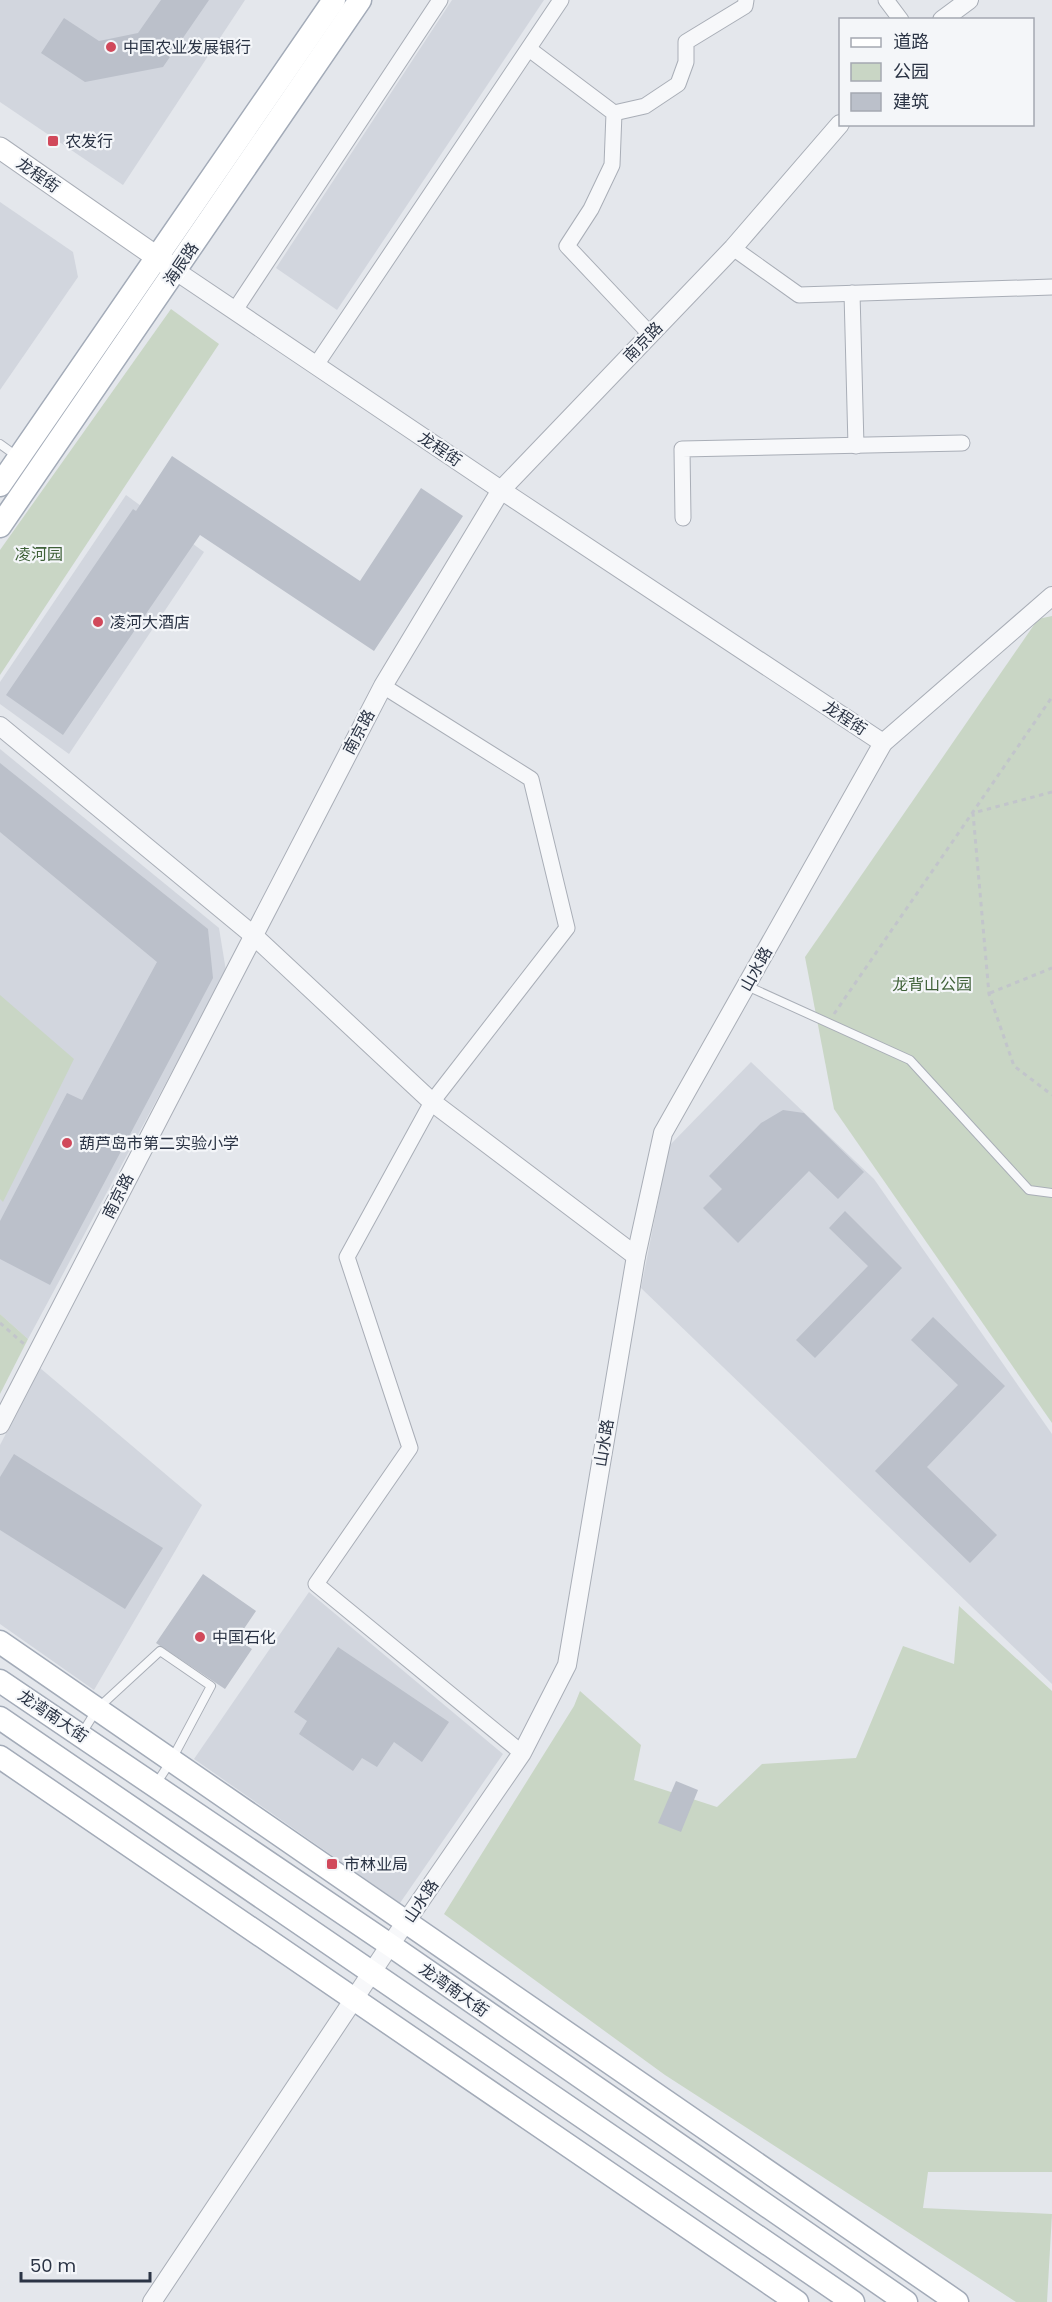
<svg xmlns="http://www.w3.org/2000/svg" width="1052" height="2302" font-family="Poppins,'Noto Sans SC',sans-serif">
	<rect width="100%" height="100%" fill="#e4e7ec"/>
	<!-- built -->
	<g fill="#d2d6de">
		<path d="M0,0H245L123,185L0,102Z"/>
		<path d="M452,0H544L337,310L276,268Z"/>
		<path d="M0,202L73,252L78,277L0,390Z"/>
		<path d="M126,495L204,552L69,754L0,704V682Z"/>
		<path d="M0,749L219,928L226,971L28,1339L0,1314Z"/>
		<path d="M751,1062L874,1179L1052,1434V1684L641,1288L669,1146Z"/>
		<path d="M40,1368L202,1505L94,1690L0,1624V1445Z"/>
		<path d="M309,1592L503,1754L400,1903L194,1759Z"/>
	</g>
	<!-- green -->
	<g fill="#c9d6c5">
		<path d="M171,309L219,344L0,675V550Z"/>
		<path d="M1052,616V1423L834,1109L805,957L1038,619Z"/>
		<path d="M0,995L74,1059L3,1202L0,1199Z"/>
		<path d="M0,1314L28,1339L0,1394Z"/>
		<path d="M959,1606L1052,1691V2172H928L923,2208L1052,2214L1047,2302H1016L665,2075L444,1914L574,1706L580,1691L641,1745L634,1780L717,1807L762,1764L856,1758L903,1646L954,1664Z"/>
	</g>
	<!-- building -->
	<g fill="#bbc0ca">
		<path d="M161,0H209L163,67L85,82L41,53L64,18L99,41L138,33Z"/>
		<path d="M172,456L360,581L421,488L463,516L374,651L200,535L63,735L6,695L133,509L136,511Z"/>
		<path d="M0,763L208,929L213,978L50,1285L0,1259V1221L67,1093L82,1100L157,962L0,832Z"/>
		<path d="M783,1110L804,1113L864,1172L838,1199L809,1171L738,1243L703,1208L722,1189L709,1176L761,1123Z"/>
		<path d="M845,1211L902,1268L815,1358L796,1340L868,1266L829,1228Z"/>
		<path d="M933,1317L1005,1386L927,1467L997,1535L970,1563L875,1471L958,1385L911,1340Z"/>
		<path d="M14,1454L163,1548L125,1609L0,1530V1477Z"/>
		<path d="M203,1574L256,1611L237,1639L252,1649L225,1689L156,1643Z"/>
		<path d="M338,1647L449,1722L422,1762L394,1742L377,1767L362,1758L353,1771L299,1734L307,1721L294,1712Z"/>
		<path d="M676,1781L698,1790L681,1832L658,1823Z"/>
	</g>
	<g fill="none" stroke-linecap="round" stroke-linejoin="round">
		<!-- service casing -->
		<g stroke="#a9aeb7" stroke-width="10">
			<g id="service">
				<path d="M0,444L18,457"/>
				<path d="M747,986L910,1060L1029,1190L1052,1193"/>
				<path d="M81,1735L97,1709L160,1651L211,1686L171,1761L156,1784"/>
			</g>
		</g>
		<!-- minor casing -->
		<g stroke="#a9aeb7" stroke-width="17">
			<g id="minor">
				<path d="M886,0L901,20"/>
				<path d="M529,49L614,113L612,165L591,209L567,246L650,334"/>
				<path d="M614,113L645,106L678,84L686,62V42L745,6L746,0"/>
				<path d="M733,248L799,295L1052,287"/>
				<path d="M852,293L856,446"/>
				<path d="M235,310L440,0"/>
				<path d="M316,365L561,0"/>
				<path d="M683,518L682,449L962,443"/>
				<path d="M383,686L531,779L567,928L432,1102L347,1257L410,1448L316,1584L522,1753"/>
			</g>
		</g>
		<!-- tertiary casing -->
		<g stroke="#a9aeb7" stroke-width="20">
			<g id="tertiary">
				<path d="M942,20L969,0"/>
				<path d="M176,271L501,490L883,743"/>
				<path d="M0,726L253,935L432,1102L636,1256"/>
				<path d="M0,1425L383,686L501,490L733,248L840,124"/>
				<path d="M152,2302L390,1945L522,1753L567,1665L636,1256L663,1133L883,743L1052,596"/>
			</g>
		</g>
		<!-- secondary casing -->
		<g stroke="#a9aeb7" stroke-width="23">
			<path id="secondary" d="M0,148L171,267"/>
		</g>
		<!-- primary casing -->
		<g stroke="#a3abb8" stroke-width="25">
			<g id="primary">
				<path d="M0,485L334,0"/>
				<path d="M0,526L360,0"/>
				<path d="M0,1642L957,2302"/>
				<path d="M0,1681L390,1945L906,2302"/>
				<path d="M0,1718L853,2302"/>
				<path d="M0,1757L797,2302"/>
			</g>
		</g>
		<!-- path -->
		<g stroke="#c2c5cb" stroke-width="3" stroke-dasharray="4.5 4.5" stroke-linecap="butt">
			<path d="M1052,792L973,813L989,994L1014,1066L1052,1095"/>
			<path d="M990,993L1052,968"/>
			<path d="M834,1014L1052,697"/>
			<path d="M0,1323L24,1344"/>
		</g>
		<!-- service -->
		<use href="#service" stroke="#f7f8fa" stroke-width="8"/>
		<!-- minor -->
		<use href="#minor" stroke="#f7f8fa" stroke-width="15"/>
		<!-- tertiary -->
		<use href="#tertiary" stroke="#f7f8fa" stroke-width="18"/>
		<!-- secondary -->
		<use href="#secondary" stroke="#fff" stroke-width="21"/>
		<!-- primary -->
		<use href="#primary" stroke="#fff" stroke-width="22"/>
	</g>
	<!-- markers -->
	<g fill="#d1495b" stroke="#f4f6f9" stroke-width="2">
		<circle cx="111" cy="47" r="6"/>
		<rect x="47" y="135" width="12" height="12" rx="3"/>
		<circle cx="98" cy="622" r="6"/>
		<circle cx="67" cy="1143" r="6"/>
		<circle cx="200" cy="1637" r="6"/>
		<rect x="326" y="1858" width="12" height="12" rx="3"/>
	</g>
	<g text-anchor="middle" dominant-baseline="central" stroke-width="4.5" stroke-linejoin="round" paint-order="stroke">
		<!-- poi labels -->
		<g font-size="16" fill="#2b3445" stroke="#f4f6f9" text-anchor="start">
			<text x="123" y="47">中国农业发展银行</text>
			<text x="65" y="141">农发行</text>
			<text x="110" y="622">凌河大酒店</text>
			<text x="79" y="1143">葫芦岛市第二实验小学</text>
			<text x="212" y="1637">中国石化</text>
			<text x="344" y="1864">市林业局</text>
		</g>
		<!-- street labels -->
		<g font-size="16" fill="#2b3445" stroke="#f4f6f9">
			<text transform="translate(38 175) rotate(35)">龙程街</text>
			<text transform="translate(181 264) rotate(-56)">海辰路</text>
			<text transform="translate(643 342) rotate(-46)">南京路</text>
			<text transform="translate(440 449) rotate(34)">龙程街</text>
			<text transform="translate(845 718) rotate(33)">龙程街</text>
			<text transform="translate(359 732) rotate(-62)">南京路</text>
			<text transform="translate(756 969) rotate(-61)">山水路</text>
			<text transform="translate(118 1196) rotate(-63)">南京路</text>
			<text transform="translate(604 1443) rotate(-81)">山水路</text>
			<text transform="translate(53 1716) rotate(34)">龙湾南大街</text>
			<text transform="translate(421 1901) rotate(-56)">山水路</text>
			<text transform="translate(454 1990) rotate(35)">龙湾南大街</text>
		</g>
		<!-- park labels -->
		<g font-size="16" fill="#3f6138" stroke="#f4f6f9">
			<text x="39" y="554">凌河园</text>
			<text x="932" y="984">龙背山公园</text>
		</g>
	</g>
	<!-- legend -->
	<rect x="839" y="18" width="195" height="108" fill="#f4f6f9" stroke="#a4a8b1" stroke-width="1.5"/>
	<rect x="851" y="38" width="30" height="9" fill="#ffffff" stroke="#a4a8b1" stroke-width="1.5"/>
	<text x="893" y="48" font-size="18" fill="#2b3445">道路</text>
	<rect x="851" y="63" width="30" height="18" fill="#c9d6c5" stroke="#a4a8b1" stroke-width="1.5"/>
	<text x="893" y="78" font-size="18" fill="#2b3445">公园</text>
	<rect x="851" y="93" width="30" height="18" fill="#bbc0ca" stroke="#a4a8b1" stroke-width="1.5"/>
	<text x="893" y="108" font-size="18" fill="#2b3445">建筑</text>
	<!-- scale -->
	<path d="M21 2272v9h129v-9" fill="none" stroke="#2b3445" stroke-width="3"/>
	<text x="30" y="2272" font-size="18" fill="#2b3445" stroke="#f4f6f9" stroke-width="4.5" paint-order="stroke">50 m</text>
</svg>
